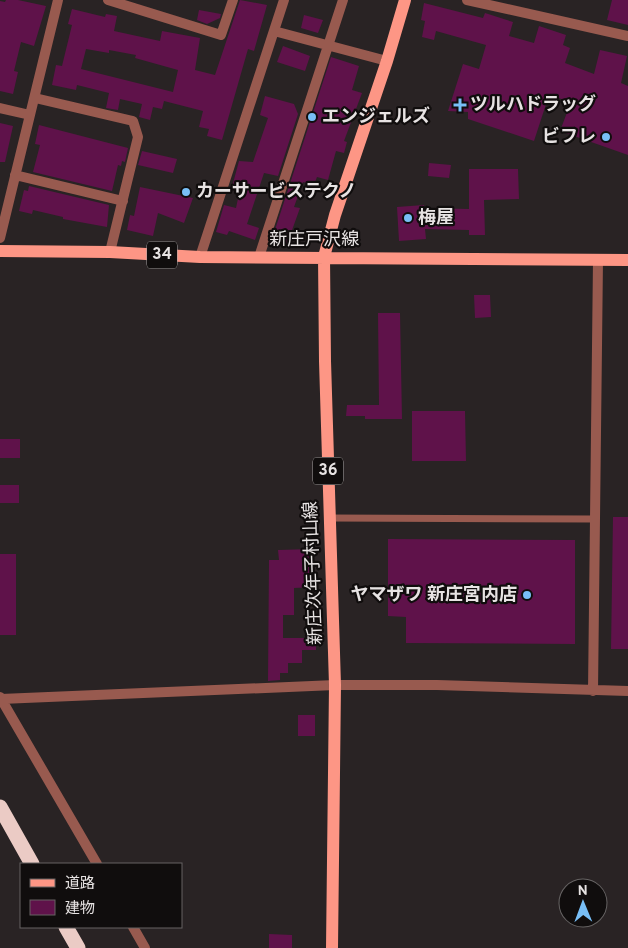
<svg xmlns="http://www.w3.org/2000/svg" width="628" height="948" font-family="Overpass,'Noto Sans JP',sans-serif">
<rect width="100%" height="100%" fill="#292324"/>
<path fill="#5f124a" fill-rule="evenodd" d="M 6,0 L 18,0 L 46,6 L 34,46 L 21,42 L 14,71 L 18,72 L 13,94 L 0,91 L 0,1 L 5,2 Z
M 240,0 L 267,5 L 254,51 L 248,49 L 222,140 L 207,136 L 209,129 L 199,127 L 203,111 L 164,101 L 162,109 L 153,107 L 150,120 L 139,117 L 142,104 L 120,99 L 118,110 L 106,108 L 109,93 L 77,85 L 76,90 L 52,85 L 56,65 L 62,66 L 72,25 L 68,24 L 72,9 L 105,17 L 106,14 L 117,16 L 114,31 L 160,41 L 162,31 L 200,38 L 195,70 L 215,75 ZM 86,49 L 109,53 L 109,50 L 136,55 L 135,58 L 178,70 L 173,92 L 81,69 Z
M 612,0 L 628,0 L 628,25 L 607,20 Z
M 424,3 L 483,18 L 485,13 L 513,22 L 509,36 L 534,43 L 539,26 L 566,35 L 563,45 L 570,48 L 565,63 L 594,74 L 600,50 L 627,56 L 621,83 L 628,86 L 628,155 L 560,131 L 571,102 L 549,95 L 534,141 L 468,119 L 468,112 L 448,111 L 463,64 L 479,69 L 486,45 L 436,31 L 434,40 L 422,37 L 425,21 L 421,20 Z
M 199,10 L 221,14 L 220,18 L 207,24 L 197,20 Z
M 304,15 L 323,20 L 318,33 L 301,28 Z
M 283,46 L 310,56 L 305,71 L 277,62 Z
M 331,57 L 359,66 L 352,90 L 362,93 L 344,141 L 347,142 L 344,153 L 336,151 L 328,180 L 317,177 L 314,185 L 303,182 L 294,207 L 300,208 L 287,244 L 272,239 Z
M 265,96 L 294,104 L 298,114 L 278,176 L 264,173 L 247,224 L 259,228 L 255,240 L 229,231 L 227,235 L 216,232 L 224,205 L 236,208 L 240,189 L 232,187 L 239,161 L 253,162 L 268,118 L 260,115 Z
M 0,123 L 13,126 L 5,162 L 0,162 Z
M 39,125 L 128,148 L 125,162 L 122,161 L 121,166 L 118,165 L 112,191 L 33,172 L 40,145 L 35,144 Z
M 142,151 L 177,159 L 173,173 L 138,165 Z
M 429,163 L 451,165 L 449,178 L 428,176 Z
M 469,169 L 518,169 L 519,199 L 484,200 L 485,235 L 469,235 L 469,230 L 425,229 L 426,239 L 399,241 L 397,207 L 424,205 L 424,208 L 469,209 Z
M 29,186 L 109,205 L 107,227 L 63,219 L 63,217 L 33,210 L 32,214 L 19,211 L 24,190 L 28,191 Z
M 140,187 L 193,198 L 184,223 L 158,213 L 153,236 L 127,230 L 130,215 L 134,216 Z
M 474,295 L 490,295 L 491,317 L 475,318 Z
M 378,313 L 400,313 L 402,419 L 365,419 L 365,416 L 346,416 L 347,405 L 379,405 Z
M 412,411 L 465,411 L 466,461 L 412,461 Z
M 0,439 L 20,439 L 20,458 L 0,458 Z
M 0,485 L 19,485 L 19,503 L 0,503 Z
M 613,517 L 628,517 L 628,649 L 611,649 Z
M 388,539 L 575,540 L 575,644 L 406,643 L 406,617 L 388,616 Z
M 313,549 L 315,587 L 294,588 L 294,615 L 283,615 L 283,638 L 316,638 L 316,650 L 302,650 L 302,663 L 288,663 L 288,673 L 280,673 L 280,680 L 268,681 L 269,560 L 279,560 L 278,550 Z
M 0,554 L 16,554 L 16,635 L 0,635 Z
M 298,715 L 315,715 L 315,736 L 298,736 Z
M 269,934 L 292,935 L 292,948 L 269,948 Z"/>
<g fill="none" stroke-linecap="round" stroke-linejoin="round">
<path stroke="#985a4f" stroke-width="7" d="M 329,518 L 595,519"/>
<path stroke="#985a4f" stroke-width="10" d="M 108,0 L 221,35 L 233,0
M 467,0 L 628,36
M 274,31 L 387,61
M 35,98 L 133,121 L 138,137 L 110,252
M 0,108 L 30,115
M 15,175 L 123,201
M 0,238 L 58,0
M 200,257 L 284,0
M 259,257 L 343,0
M 593,691 L 598,260
M 0,697 L 97,864
M 1,699 L 335,685 L 437,685 L 628,691
M 133,927 L 145,948"/>
<path stroke="#fd9685" stroke-width="12" d="M 0,251 L 110,252 L 200,257 L 628,260
M 332,948 L 335,685 L 325,361 L 324,257 L 335,215 L 387,61 L 405,0"/>
<path stroke="#ebcbc5" stroke-width="15" d="M 0,807 L 32,864
M 66,927 L 78,948"/>
</g>
<g fill="#78bff7" stroke="#100d0d" stroke-width="2">
<path d="M457.5 97.5h5v5h5v5h-5v5h-5v-5h-5v-5h5z"/>
<circle cx="312" cy="117" r="5"/>
<circle cx="606" cy="137" r="5"/>
<circle cx="186" cy="192" r="5"/>
<circle cx="408" cy="218" r="5"/>
<circle cx="527" cy="595" r="5"/>
</g>
<g text-anchor="middle" dominant-baseline="central" stroke-width="4.5" stroke-linejoin="round" paint-order="stroke">
<g fill="#100d0d" stroke="#a6a3a3" stroke-width="1">
<rect x="147" y="241.5" width="30" height="27" rx="4"/>
<rect x="313" y="457.5" width="30" height="27" rx="4"/>
</g>
<g font-size="16" font-weight="bold" fill="#e7e3e3">
<text x="162" y="255">34</text>
<text x="328" y="471">36</text>
</g>
<g font-size="18" font-weight="bold" fill="#e7e3e3" stroke="#100d0d" text-anchor="start">
<text x="470" y="105">ツルハドラッグ</text>
<text x="322" y="117">エンジェルズ</text>
<text x="596" y="137" text-anchor="end">ビフレ</text>
<text x="196" y="192">カーサービステクノ</text>
<text x="418" y="218">梅屋</text>
<text x="517" y="595" text-anchor="end">ヤマザワ 新庄宮内店</text>
</g>
<g font-size="18" fill="#e7e3e3" stroke="#100d0d">
<text x="314" y="240">新庄戸沢線</text>
<text transform="translate(314 573) rotate(-92)">新庄次年子村山線</text>
</g>
</g>
<rect x="20" y="863" width="162" height="65" fill="#100d0d" stroke="#666363"/>
<rect x="30" y="879" width="25" height="8" fill="#fd9685" stroke="#666363"/>
<text x="65" y="888" font-size="15" fill="#e7e3e3">道路</text>
<rect x="30" y="900" width="25" height="15" fill="#5f124a" stroke="#666363"/>
<text x="65" y="913" font-size="15" fill="#e7e3e3">建物</text>
<g transform="translate(583 903) rotate(359)"><circle r="24" fill="#100d0d" stroke="#666363"/>
<path d="M0-4L9 19L0 12L-9 19Z" fill="#78bff7"/>
<text y="-8" font-size="14" font-weight="bold" text-anchor="middle" fill="#e7e3e3">N</text>
</g>
</svg>
